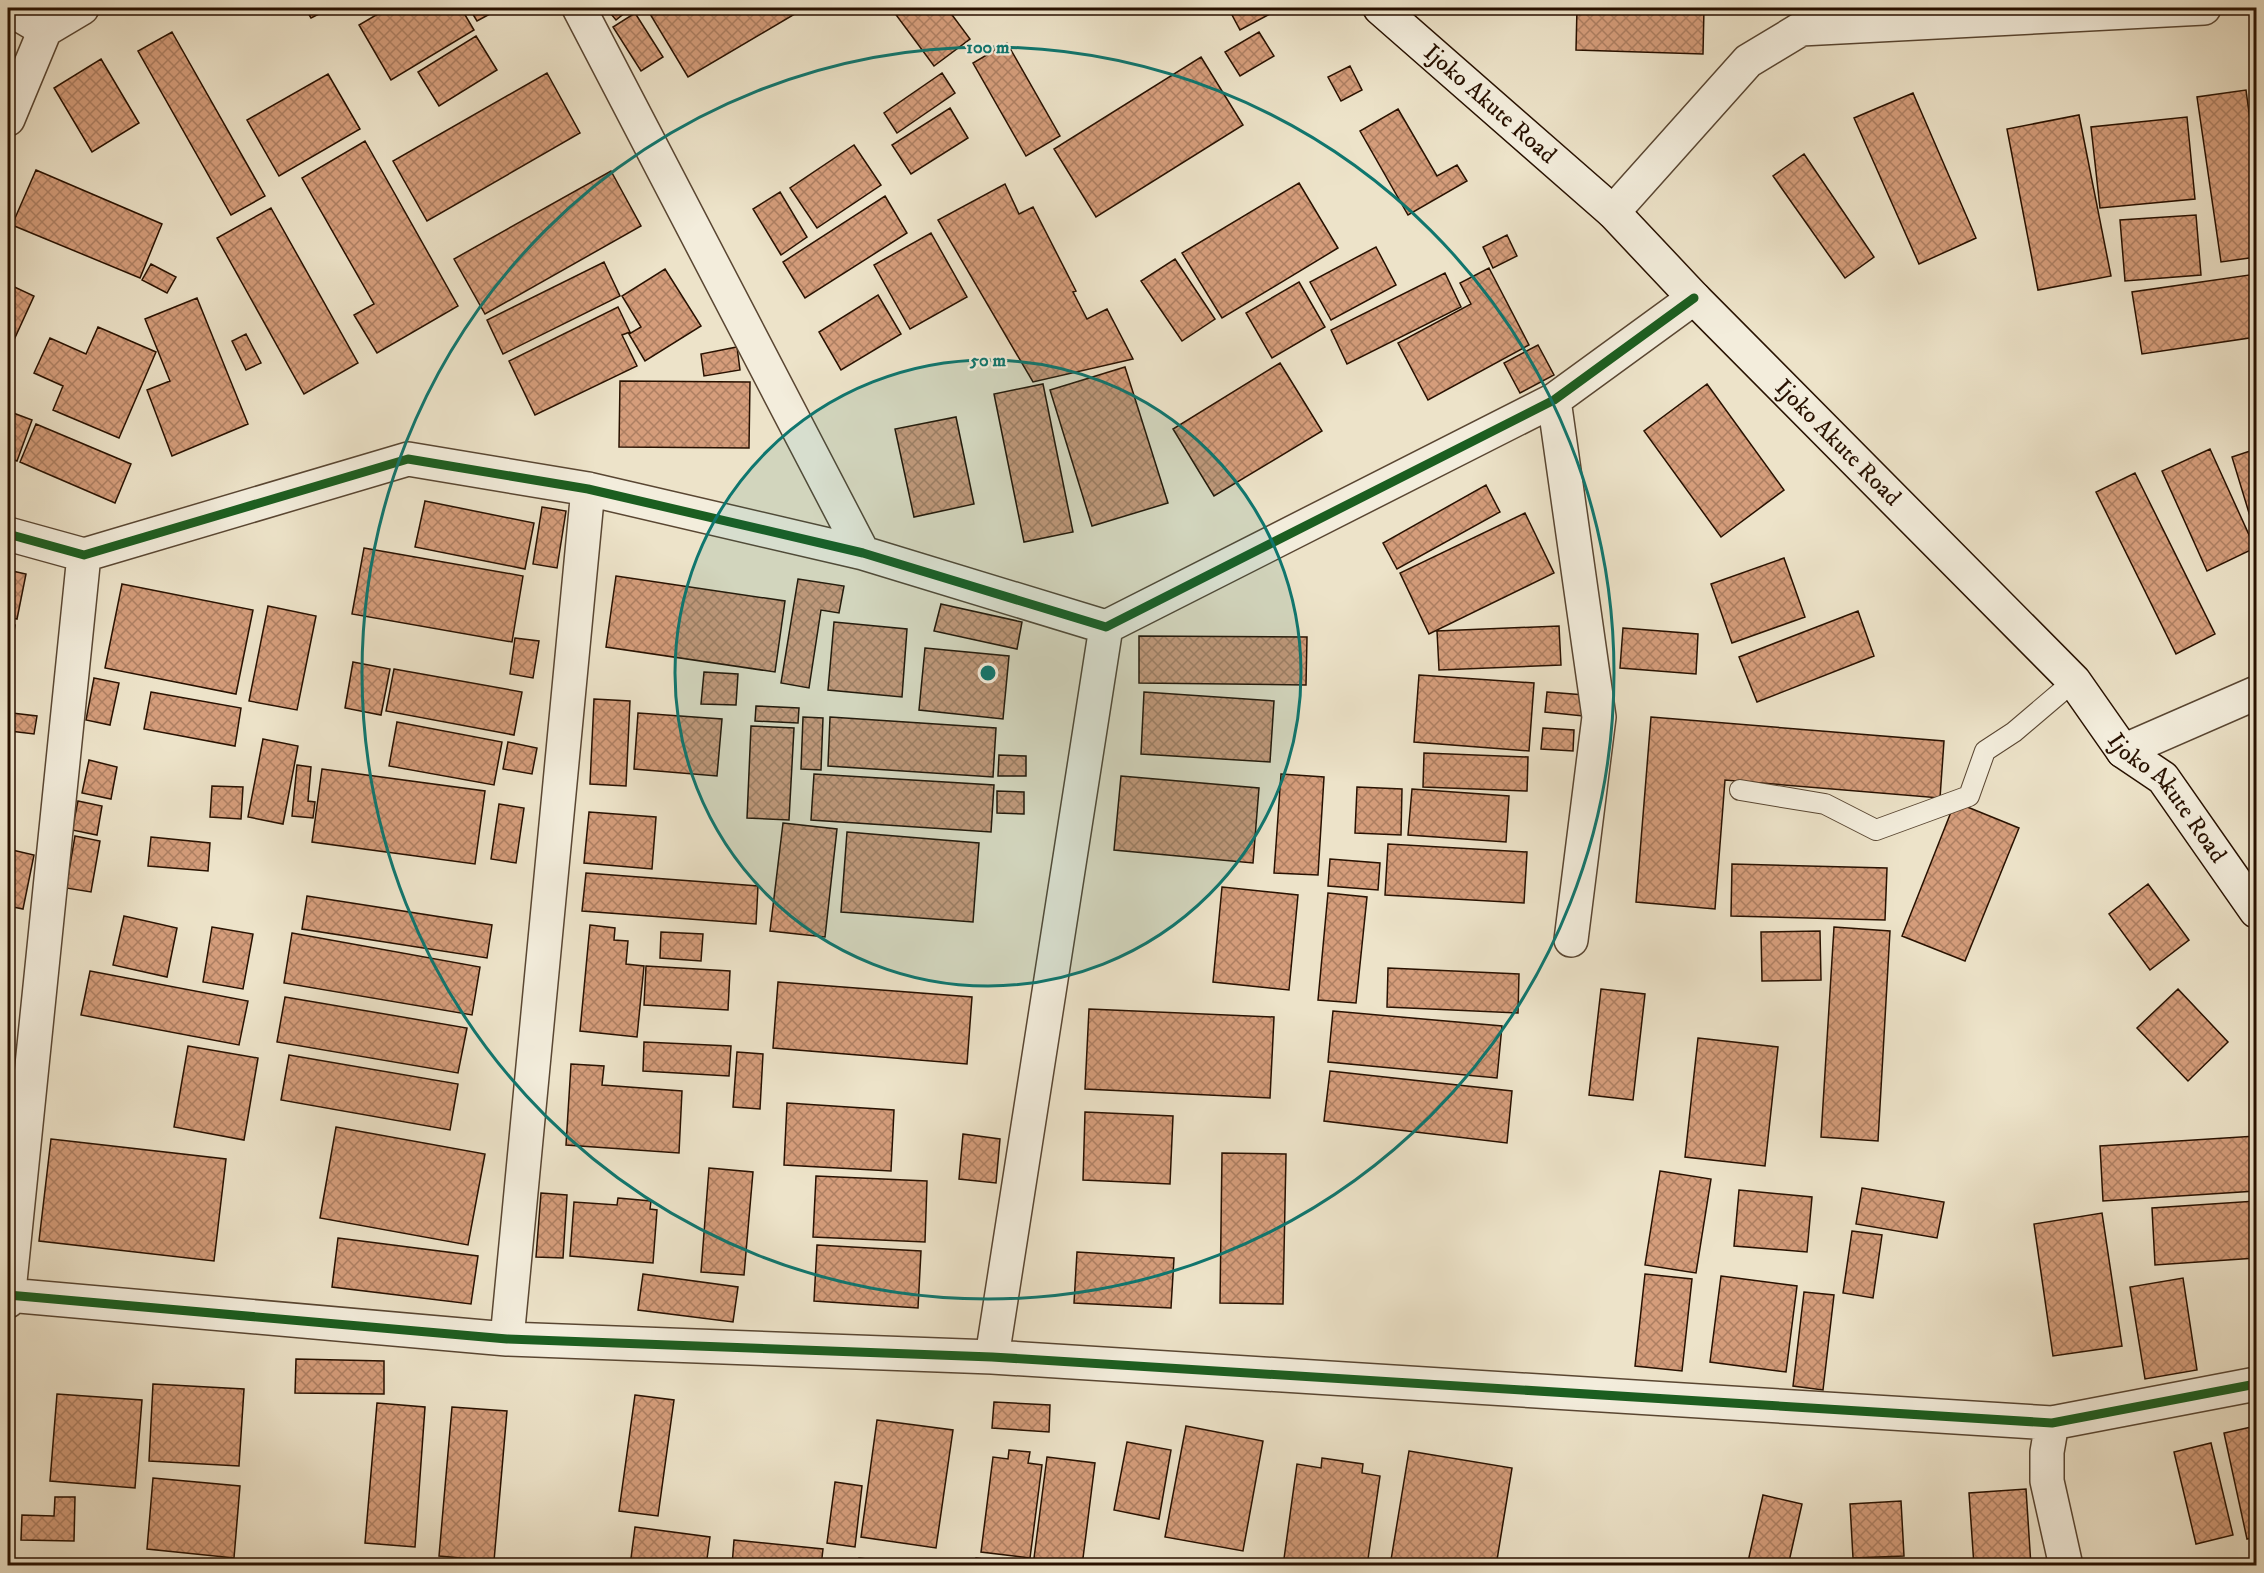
<svg xmlns="http://www.w3.org/2000/svg" width="2264" height="1573" font-family="'IM FELL DW Pica',serif">
<defs>
<pattern id="building-cross-hatch" width="8" height="8" patternUnits="userSpaceOnUse" patternTransform="scale(1.5)"><rect width="8" height="8" fill="#d59d7b"/><path d="M0 0l8 8M0 8l8-8" fill="none" stroke="#ad7f62"/></pattern>
</defs>
<rect width="100%" height="100%" fill="#ede3c9"/>
<filter id="stains"><feTurbulence type="fractalNoise" baseFrequency=".00333" numOctaves="4"/><feColorMatrix values="0 0 0 0 .2 0 0 0 0 .09 0 0 0 0 .02 0 0 0 .5 -.17"/></filter>
<radialGradient id="worn" r=".72"><stop offset=".6" stop-color="#630" stop-opacity="0"/><stop offset="1" stop-color="#630" stop-opacity=".3"/></radialGradient>
<path fill="url(#building-cross-hatch)" stroke="#281100" stroke-width="1.5" d="M 305,8 L 331,8 L 311,18 Z
M 388,8 L 461,8 L 474,30 L 391,80 L 359,25 Z
M 469,8 L 501,8 L 477,21 Z
M 606,8 L 631,8 L 616,20 Z
M 651,8 L 805,8 L 688,77 L 647,9 Z
M 891,8 L 947,8 L 970,39 L 934,66 Z
M 1241,8 L 1266,8 L 1270,14 L 1240,30 L 1231,13 Z
M 1577,8 L 1704,8 L 1703,54 L 1576,50 Z
M 635,13 L 663,57 L 641,71 L 613,27 Z
M 172,32 L 265,196 L 231,215 L 138,51 Z
M 1259,32 L 1274,56 L 1240,76 L 1225,52 Z
M 476,36 L 497,70 L 439,106 L 418,72 Z
M 1007,43 L 1060,136 L 1026,156 L 973,63 Z
M 1201,57 L 1243,125 L 1096,217 L 1054,149 Z
M 101,59 L 139,123 L 92,152 L 54,88 Z
M 1350,66 L 1362,90 L 1341,101 L 1328,77 Z
M 547,73 L 580,133 L 427,221 L 393,161 Z
M 942,73 L 955,93 L 897,133 L 884,113 Z
M 328,74 L 360,129 L 279,176 L 247,120 Z
M 2246,90 L 2256,165 L 2256,257 L 2221,262 L 2197,97 Z
M 1913,93 L 1976,238 L 1919,264 L 1854,118 Z
M 950,108 L 968,138 L 911,174 L 892,145 Z
M 1398,109 L 1437,176 L 1457,165 L 1467,181 L 1408,215 L 1360,131 Z
M 2079,115 L 2111,276 L 2038,290 L 2007,129 Z
M 2187,117 L 2195,199 L 2100,208 L 2091,127 Z
M 365,141 L 458,306 L 377,353 L 354,315 L 374,304 L 302,178 Z
M 854,145 L 881,185 L 817,228 L 790,188 Z
M 1804,154 L 1874,257 L 1845,278 L 1773,176 Z
M 36,170 L 162,224 L 140,278 L 12,225 Z
M 611,171 L 641,226 L 485,314 L 454,259 Z
M 1299,183 L 1338,248 L 1222,318 L 1182,253 Z
M 1005,184 L 1019,214 L 1033,207 L 1076,291 L 1073,292 L 1087,319 L 1107,309 L 1133,359 L 1033,382 L 938,220 Z
M 780,192 L 807,237 L 781,255 L 753,209 Z
M 885,196 L 907,233 L 805,298 L 783,262 Z
M 271,208 L 358,363 L 304,394 L 217,238 Z
M 2196,215 L 2201,275 L 2125,281 L 2120,220 Z
M 931,233 L 967,297 L 910,329 L 874,265 Z
M 1507,235 L 1517,256 L 1493,268 L 1483,247 Z
M 1376,247 L 1396,285 L 1331,320 L 1310,282 Z
M 1175,259 L 1215,319 L 1182,341 L 1141,281 Z
M 604,262 L 620,296 L 503,354 L 487,320 Z
M 151,264 L 176,277 L 167,293 L 142,280 Z
M 1489,268 L 1529,345 L 1428,400 L 1398,343 L 1471,304 L 1460,283 Z
M 665,269 L 701,326 L 645,361 L 629,334 L 641,327 L 622,296 Z
M 1445,273 L 1461,307 L 1347,364 L 1331,330 Z
M 2256,274 L 2256,337 L 2142,354 L 2132,292 Z
M 1299,282 L 1325,327 L 1272,358 L 1246,313 Z
M 8,284 L 34,296 L 8,353 Z
M 878,295 L 901,334 L 841,370 L 819,332 Z
M 197,298 L 248,424 L 172,456 L 147,390 L 170,381 L 145,319 Z
M 618,307 L 630,332 L 622,335 L 637,366 L 535,415 L 509,361 Z
M 98,327 L 156,352 L 119,438 L 53,410 L 63,386 L 34,373 L 50,338 L 86,354 Z
M 246,334 L 261,363 L 246,370 L 232,341 Z
M 1538,345 L 1554,375 L 1520,393 L 1504,363 Z
M 737,347 L 740,370 L 704,376 L 701,354 Z
M 1280,363 L 1322,431 L 1214,496 L 1173,429 Z
M 1125,367 L 1168,503 L 1092,526 L 1050,390 Z
M 620,381 L 750,382 L 749,448 L 619,447 Z
M 1043,384 L 1073,532 L 1024,542 L 994,394 Z
M 1707,384 L 1784,490 L 1721,537 L 1644,431 Z
M 8,411 L 32,420 L 17,461 L 8,458 Z
M 956,417 L 974,504 L 914,517 L 895,429 Z
M 36,424 L 131,464 L 115,503 L 20,462 Z
M 2210,449 L 2255,548 L 2207,571 L 2162,471 Z
M 2256,449 L 2256,536 L 2232,457 Z
M 2135,473 L 2215,634 L 2176,654 L 2096,492 Z
M 1486,485 L 1500,512 L 1397,569 L 1383,543 Z
M 425,501 L 534,523 L 525,569 L 415,547 Z
M 542,507 L 566,511 L 557,568 L 533,564 Z
M 1525,513 L 1554,573 L 1429,634 L 1400,573 Z
M 364,548 L 523,576 L 512,642 L 352,614 Z
M 1784,558 L 1805,617 L 1732,643 L 1711,584 Z
M 8,570 L 26,574 L 17,619 L 8,617 Z
M 616,576 L 785,601 L 775,672 L 606,647 Z
M 798,579 L 844,586 L 839,613 L 821,610 L 809,688 L 781,683 Z
M 122,584 L 253,610 L 236,694 L 105,668 Z
M 941,604 L 1022,622 L 1017,649 L 934,631 Z
M 268,606 L 316,616 L 297,710 L 249,701 Z
M 1858,611 L 1874,656 L 1757,702 L 1739,657 Z
M 834,622 L 907,629 L 902,697 L 828,690 Z
M 8,623 L 15,625 L 8,668 Z
M 1559,626 L 1561,665 L 1439,670 L 1437,631 Z
M 1623,628 L 1698,634 L 1696,674 L 1620,668 Z
M 1139,636 L 1307,637 L 1306,685 L 1139,683 Z
M 515,638 L 539,641 L 533,678 L 510,674 Z
M 925,648 L 1009,656 L 1003,719 L 919,710 Z
M 353,662 L 390,669 L 381,715 L 345,708 Z
M 394,669 L 522,692 L 514,735 L 386,711 Z
M 704,672 L 738,674 L 736,705 L 701,704 Z
M 1419,675 L 1534,683 L 1529,751 L 1414,742 Z
M 94,678 L 119,683 L 110,725 L 86,720 Z
M 151,692 L 241,708 L 235,746 L 144,729 Z
M 1144,692 L 1274,701 L 1270,762 L 1141,754 Z
M 1547,692 L 1585,695 L 1583,716 L 1545,712 Z
M 594,699 L 630,701 L 626,786 L 590,784 Z
M 756,706 L 799,708 L 798,723 L 755,721 Z
M 12,713 L 37,716 L 34,734 L 10,731 Z
M 638,713 L 722,719 L 717,776 L 634,769 Z
M 803,717 L 823,718 L 821,770 L 801,769 Z
M 830,717 L 996,728 L 993,777 L 828,766 Z
M 1651,717 L 1944,741 L 1940,798 L 1725,780 L 1715,909 L 1636,902 Z
M 397,722 L 502,742 L 494,785 L 389,766 Z
M 751,726 L 794,728 L 789,820 L 747,818 Z
M 1543,728 L 1574,730 L 1573,751 L 1541,749 Z
M 263,739 L 298,746 L 283,824 L 248,817 Z
M 508,742 L 537,748 L 532,774 L 503,769 Z
M 1424,753 L 1528,757 L 1527,791 L 1423,787 Z
M 999,755 L 1026,756 L 1026,776 L 998,776 Z
M 89,760 L 117,767 L 111,799 L 82,793 Z
M 297,765 L 311,767 L 308,801 L 315,802 L 313,818 L 292,816 Z
M 322,769 L 485,791 L 475,864 L 312,842 Z
M 814,774 L 994,785 L 991,832 L 811,820 Z
M 1281,774 L 1324,777 L 1318,875 L 1274,873 Z
M 1121,776 L 1259,788 L 1253,863 L 1114,850 Z
M 212,786 L 243,787 L 241,819 L 210,817 Z
M 1357,787 L 1402,789 L 1401,835 L 1355,833 Z
M 1412,789 L 1509,796 L 1506,842 L 1408,835 Z
M 997,791 L 1024,792 L 1024,814 L 997,813 Z
M 78,801 L 102,806 L 97,835 L 72,830 Z
M 1955,802 L 2019,828 L 1965,961 L 1902,936 Z
M 499,804 L 524,808 L 516,863 L 491,859 Z
M 589,812 L 656,817 L 652,869 L 584,863 Z
M 783,823 L 837,829 L 825,937 L 770,931 Z
M 847,832 L 979,843 L 973,922 L 841,912 Z
M 75,836 L 100,841 L 91,892 L 66,888 Z
M 151,837 L 210,843 L 208,871 L 148,866 Z
M 1388,844 L 1527,852 L 1524,903 L 1385,895 Z
M 8,849 L 34,855 L 23,909 L 8,906 Z
M 1330,859 L 1380,863 L 1378,890 L 1328,886 Z
M 1732,864 L 1887,868 L 1885,920 L 1731,916 Z
M 586,873 L 758,886 L 756,924 L 582,911 Z
M 2148,884 L 2189,940 L 2150,970 L 2109,914 Z
M 1222,887 L 1298,895 L 1289,990 L 1213,982 Z
M 1328,893 L 1367,897 L 1356,1003 L 1318,1000 Z
M 307,896 L 492,925 L 487,958 L 302,929 Z
M 124,916 L 177,928 L 167,977 L 113,965 Z
M 590,925 L 615,928 L 614,940 L 628,941 L 626,964 L 644,966 L 637,1037 L 580,1031 Z
M 212,927 L 253,934 L 243,989 L 203,982 Z
M 1834,927 L 1890,931 L 1878,1141 L 1821,1137 Z
M 1820,931 L 1821,980 L 1762,981 L 1761,932 Z
M 661,932 L 703,934 L 701,961 L 660,958 Z
M 292,933 L 480,967 L 472,1015 L 284,983 Z
M 646,966 L 730,971 L 728,1010 L 644,1005 Z
M 1388,968 L 1519,974 L 1518,1013 L 1387,1007 Z
M 90,971 L 248,1001 L 239,1045 L 81,1015 Z
M 778,982 L 972,997 L 967,1064 L 773,1048 Z
M 1601,989 L 1645,994 L 1633,1100 L 1589,1095 Z
M 2178,989 L 2228,1042 L 2188,1081 L 2137,1028 Z
M 285,997 L 467,1028 L 458,1073 L 277,1042 Z
M 1089,1009 L 1274,1017 L 1270,1098 L 1085,1089 Z
M 1333,1011 L 1502,1026 L 1497,1078 L 1328,1062 Z
M 1698,1038 L 1778,1047 L 1765,1166 L 1685,1157 Z
M 644,1042 L 731,1046 L 729,1076 L 643,1071 Z
M 188,1046 L 258,1058 L 244,1140 L 174,1127 Z
M 737,1052 L 763,1054 L 760,1109 L 733,1107 Z
M 289,1055 L 458,1084 L 450,1130 L 281,1100 Z
M 571,1064 L 604,1066 L 602,1085 L 682,1091 L 679,1153 L 566,1145 Z
M 1330,1071 L 1512,1091 L 1507,1143 L 1324,1121 Z
M 787,1103 L 894,1110 L 891,1171 L 784,1165 Z
M 1085,1112 L 1173,1116 L 1170,1184 L 1083,1180 Z
M 336,1127 L 485,1154 L 468,1245 L 320,1218 Z
M 963,1134 L 1000,1139 L 996,1183 L 959,1179 Z
M 2256,1136 L 2256,1191 L 2103,1201 L 2100,1146 Z
M 51,1139 L 226,1159 L 214,1261 L 39,1241 Z
M 1222,1153 L 1286,1154 L 1283,1304 L 1220,1303 Z
M 709,1168 L 753,1172 L 744,1275 L 701,1272 Z
M 1660,1171 L 1711,1179 L 1696,1273 L 1645,1265 Z
M 816,1176 L 927,1181 L 925,1242 L 813,1237 Z
M 1862,1188 L 1944,1202 L 1937,1238 L 1856,1224 Z
M 1739,1190 L 1812,1197 L 1807,1252 L 1734,1246 Z
M 541,1193 L 567,1195 L 563,1258 L 536,1257 Z
M 618,1198 L 651,1201 L 650,1209 L 657,1210 L 653,1263 L 570,1256 L 574,1202 L 617,1205 Z
M 2256,1201 L 2256,1258 L 2155,1265 L 2152,1208 Z
M 2102,1213 L 2122,1346 L 2053,1356 L 2034,1224 Z
M 1852,1231 L 1882,1235 L 1873,1298 L 1843,1293 Z
M 338,1238 L 478,1256 L 471,1304 L 332,1287 Z
M 817,1245 L 921,1251 L 918,1308 L 814,1301 Z
M 1077,1252 L 1174,1258 L 1171,1308 L 1074,1303 Z
M 643,1274 L 738,1287 L 733,1322 L 638,1310 Z
M 1645,1274 L 1692,1279 L 1682,1371 L 1635,1366 Z
M 1721,1276 L 1797,1286 L 1786,1372 L 1710,1362 Z
M 2183,1278 L 2197,1370 L 2145,1379 L 2130,1287 Z
M 1804,1292 L 1834,1295 L 1823,1390 L 1793,1386 Z
M 296,1359 L 384,1361 L 384,1394 L 295,1393 Z
M 153,1384 L 244,1389 L 239,1466 L 149,1461 Z
M 57,1394 L 142,1400 L 135,1488 L 50,1481 Z
M 635,1395 L 674,1400 L 658,1516 L 619,1511 Z
M 994,1402 L 1050,1405 L 1049,1432 L 992,1428 Z
M 377,1403 L 425,1407 L 415,1547 L 365,1543 Z
M 452,1407 L 507,1411 L 494,1561 L 439,1556 Z
M 877,1420 L 953,1430 L 936,1548 L 861,1537 Z
M 1186,1426 L 1263,1441 L 1243,1551 L 1165,1537 Z
M 2256,1426 L 2256,1537 L 2247,1539 L 2224,1433 Z
M 1127,1442 L 1171,1450 L 1159,1519 L 1114,1510 Z
M 2211,1443 L 2233,1535 L 2196,1544 L 2174,1452 Z
M 1009,1450 L 1030,1452 L 1028,1463 L 1042,1465 L 1030,1558 L 981,1552 L 993,1457 L 1008,1459 Z
M 1409,1451 L 1512,1468 L 1496,1566 L 1390,1566 Z
M 1047,1457 L 1095,1463 L 1082,1566 L 1033,1566 Z
M 1322,1458 L 1363,1464 L 1362,1473 L 1380,1476 L 1367,1566 L 1283,1566 L 1297,1464 L 1321,1468 Z
M 153,1478 L 240,1486 L 234,1558 L 147,1549 Z
M 835,1482 L 862,1486 L 855,1547 L 827,1543 Z
M 2026,1489 L 2031,1566 L 1974,1566 L 1969,1493 Z
M 1763,1495 L 1802,1504 L 1788,1566 L 1747,1566 Z
M 55,1497 L 75,1497 L 74,1541 L 21,1540 L 22,1515 L 54,1516 Z
M 1901,1501 L 1904,1556 L 1853,1558 L 1850,1504 Z
M 635,1527 L 710,1537 L 706,1566 L 630,1566 Z
M 734,1540 L 823,1549 L 821,1566 L 732,1566 Z
M 859,1558 L 926,1566 L 859,1566 Z
M 976,1558 L 1027,1565 L 1027,1566 L 975,1566 Z"/>
<g fill="none" stroke-linecap="round" stroke-linejoin="round">
<defs>
<path id="lane" d="M 1740,790 L 1825,804 L 1876,830 L 1969,796 L 1985,751 L 2014,732 L 2074,681"/>
<path id="street" d="M 8,8 L 45,30
M 579,8 L 863,553
M 8,119 L 45,30 L 82,8
M 1613,212 L 1748,61 L 1801,29 L 2204,8
M 1554,400 L 1599,717 L 1571,940
M 8,534 L 84,555 L 408,459 L 588,489 L 863,553 L 1106,627 L 1554,400 L 1694,298
M 2123,751 L 2256,693
M 8,1295 L 507,1339 L 992,1357 L 2052,1423 L 2256,1384
M 8,1301 L 84,555
M 507,1339 L 588,489
M 992,1357 L 1106,627
M 2052,1423 L 2047,1452 L 2047,1481 L 2066,1566"/>
<g id="secondary">
<path id="s1" d="M 1380,8 L 1613,212 L 1694,298 L 2074,681 L 2123,751 L 2163,778 L 2256,911"/>
</g>
</defs>
<use href="#lane" stroke="#594632" stroke-width="22"/>
<use href="#street" stroke="#594632" stroke-width="36"/>
<use href="#secondary" stroke="#281100" stroke-width="36"/>
<use href="#lane" stroke="#f3eddc" stroke-width="20"/>
<use href="#street" stroke="#f3eddc" stroke-width="33"/>
<use href="#secondary" stroke="#f3eddc" stroke-width="33"/>
<defs>
<path id="cycleway" d="M 8,534 L 84,555 L 408,459 L 588,489 L 863,553 L 1106,627 L 1554,400 L 1694,298
M 8,1295 L 507,1339 L 992,1357 L 2052,1423 L 2256,1384"/>
</defs>
<use href="#cycleway" stroke="#f3eddc" stroke-width="13"/>
<use href="#cycleway" stroke="#1b5e20" stroke-width="9"/>
</g>
<circle cx="988" cy="673" r="313" fill="#0f766e" fill-opacity=".12"/>
<g fill="none" stroke="#0f766e" stroke-width="3">
<circle cx="988" cy="673" r="313"/>
<circle cx="988" cy="673" r="626"/>
</g>
<g text-anchor="middle" dominant-baseline="central" stroke-width="4.5" stroke-linejoin="round" paint-order="stroke">
<g font-size="24" fill="#281100" stroke="#f3eddc">
<text stroke="none"><textPath href="#s1" startOffset="146">Ijoko Akute Road</textPath></text>
<text stroke="none"><textPath href="#s1" startOffset="632">Ijoko Akute Road</textPath></text>
<text stroke="none"><textPath href="#s1" startOffset="1118">Ijoko Akute Road</textPath></text>
</g>
</g>
<circle cx="988" cy="673" r="9" fill="#0f766e" stroke="#f3eddc" stroke-width="3"/>
<g font-size="18" text-anchor="middle" font-weight="bold" fill="#0f766e" stroke="#f3eddc" stroke-width="4.5" stroke-linejoin="round" paint-order="stroke">
<text x="988" y="53">100 m</text>
<text x="988" y="366">50 m</text>
</g>
<rect width="2264" height="1573" fill="none" stroke="#ede3c9" stroke-width="30"/>
<rect x="9" y="9" width="2246" height="1555" fill="none" stroke="#281100" stroke-width="3"/>
<rect x="15" y="15" width="2234" height="1543" fill="none" stroke="#281100" stroke-width="1.5"/>
<rect width="100%" height="100%" filter="url(#stains)"/>
<rect width="100%" height="100%" fill="url(#worn)"/>
</svg>
